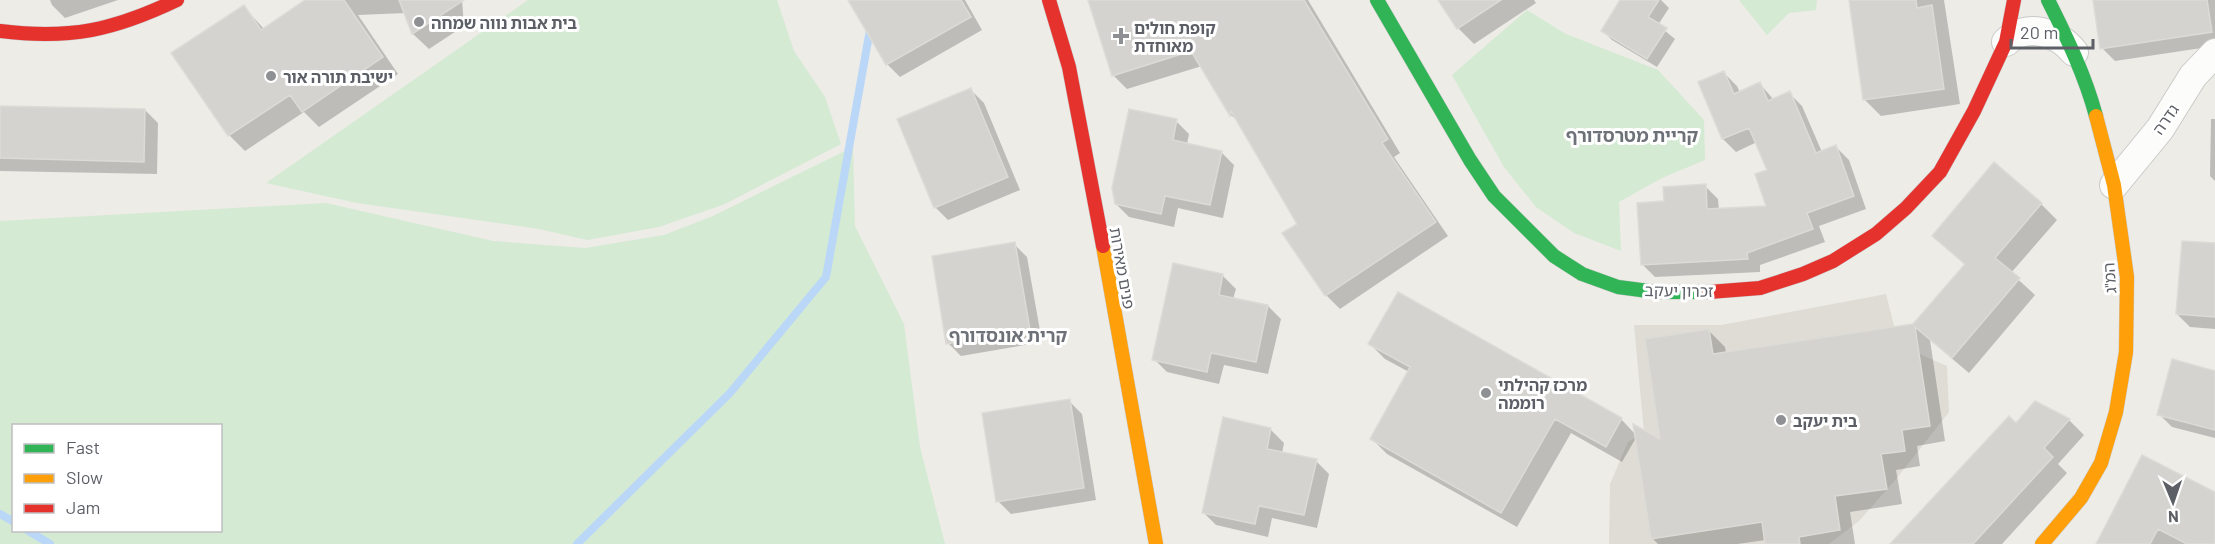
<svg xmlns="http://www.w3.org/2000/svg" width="2215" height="544" font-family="Barlow,'Noto Sans Hebrew',sans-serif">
<rect width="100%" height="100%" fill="#edece7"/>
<path fill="#dedcd5" d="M 1886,294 L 1899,345 L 1947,366 L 1949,412 L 1897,478 L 1859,521 L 1829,544 L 1609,544 L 1610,484 L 1628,442 L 1644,433 L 1634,325 L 1721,325 Z"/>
<path fill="#d4ead3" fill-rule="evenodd" d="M 528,0 L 777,0 L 794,51 L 825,97 L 841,144 L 725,204 L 659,227 L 587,240 L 539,229 L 357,203 L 266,183 Z
M 1739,0 L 1817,0 L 1816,10 L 1789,13 L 1767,35 Z
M 1527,10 L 1566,34 L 1658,70 L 1704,120 L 1705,160 L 1662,178 L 1619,202 L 1621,251 L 1574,233 L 1536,207 L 1504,167 L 1452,75 Z
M 853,147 L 855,226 L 904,324 L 920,447 L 945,544 L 0,544 L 0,221 L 326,203 L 493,241 L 585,248 L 664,235 L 713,216 ZM 14,426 L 220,426 L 220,530 L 14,530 Z"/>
<path fill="#0003" d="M 50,0 L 118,0 L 65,18 L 52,5 Z
M 307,0 L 462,0 L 464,26 L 429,49 L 413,34 L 406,13 L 358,15 L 398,74 L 319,127 L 304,112 L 245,151 L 229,135 L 244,7 L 264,29 Z
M 850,0 L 965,0 L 982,30 L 900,77 L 887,64 Z
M 1105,0 L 1308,0 L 1400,153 L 1394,157 L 1448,236 L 1340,309 L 1326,295 L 1299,224 L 1240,123 L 1231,115 L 1202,66 L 1127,89 L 1113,75 Z
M 1440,0 L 1534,0 L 1536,3 L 1474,44 L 1458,28 Z
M 1622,0 L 1661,0 L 1669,8 L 1658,25 L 1675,39 L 1657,67 L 1612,40 L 1603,31 Z
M 1850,0 L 1944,0 L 1960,104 L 1881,116 L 1865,100 Z
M 2094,0 L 2215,0 L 2215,46 L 2115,61 L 2102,48 Z
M 1724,73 L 1737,86 L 1740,93 L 1760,84 L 1774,100 L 1789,93 L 1802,106 L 1822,152 L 1836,147 L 1849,160 L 1866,209 L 1819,226 L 1825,242 L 1760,265 L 1760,272 L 1655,277 L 1642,264 L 1666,203 L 1705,186 L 1718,199 L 1719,210 L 1768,208 L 1769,171 L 1757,142 L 1736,152 L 1723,139 Z
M 971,90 L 984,103 L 1020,190 L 948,220 L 935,207 Z
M 0,107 L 145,110 L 158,123 L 157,174 L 0,171 Z
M 2211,119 L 2215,119 L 2215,181 L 2210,176 Z
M 1176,121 L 1189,134 L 1187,144 L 1221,152 L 1234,165 L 1223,218 L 1178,208 L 1174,227 L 1129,217 L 1116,204 Z
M 2041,204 L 2057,220 L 2011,273 L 2035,295 L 1969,373 L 1930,340 L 1945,441 L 1917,446 L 1920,466 L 1896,470 L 1902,504 L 1850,512 L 1855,544 L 1767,544 L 1766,540 L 1737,544 L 1658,544 L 1652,538 L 1637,436 L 1622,462 L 1571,433 L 1517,527 L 1387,454 L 1371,438 L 1409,372 L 1385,359 L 1370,344 L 1621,419 L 1636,435 L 1662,442 L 1709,331 L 1725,347 L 1726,353 L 1914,326 L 1965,265 L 1934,236 Z
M 1014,244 L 1027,257 L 1042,342 L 961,356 L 948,343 Z
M 2215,245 L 2215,329 L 2190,327 L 2177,314 Z
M 1175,265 L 1223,276 L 1236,289 L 1233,299 L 1268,306 L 1281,319 L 1268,374 L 1224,365 L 1219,384 L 1167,372 L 1154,359 Z
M 2215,372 L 2215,438 L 2172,427 L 2159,414 Z
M 1069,401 L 1082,414 L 1096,500 L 1011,514 L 998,501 Z
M 2035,403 L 2069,420 L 2084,435 L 2058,464 L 2067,473 L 2002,544 L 1898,544 L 2016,425 Z
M 1224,419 L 1271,430 L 1284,443 L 1282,453 L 1316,461 L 1329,474 L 1317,528 L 1272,518 L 1268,537 L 1216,525 L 1203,512 Z
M 2215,494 L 2215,544 L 2104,544 Z"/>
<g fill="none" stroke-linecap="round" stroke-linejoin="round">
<path stroke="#bad7f8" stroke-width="8" d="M 0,514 L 14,522
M 27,530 L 50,544
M 577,544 L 730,393 L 826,277 L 871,24"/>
</g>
<path fill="#d4d3d0" stroke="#dcdbd6" stroke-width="1.5" d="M 305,0 L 344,0 L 383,57 L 302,112 L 290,95 L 228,136 L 171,53 L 244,5 L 261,30 Z
M 399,0 L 464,0 L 412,34 Z
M 848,0 L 961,0 L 971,17 L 886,65 Z
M 1088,0 L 1304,0 L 1388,139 L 1382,143 L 1436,222 L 1325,296 L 1282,233 L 1297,224 L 1231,111 L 1230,116 L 1191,51 L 1112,76 Z
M 1438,0 L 1501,0 L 1457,29 Z
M 1620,0 L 1659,0 L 1648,17 L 1667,28 L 1647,59 L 1601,31 Z
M 1849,0 L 1916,0 L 1917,8 L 1932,5 L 1944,89 L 1863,100 Z
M 2093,0 L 2207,0 L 2212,32 L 2100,49 Z
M 1724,71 L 1734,94 L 1760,82 L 1768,101 L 1790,91 L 1816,153 L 1836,145 L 1854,196 L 1807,213 L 1813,229 L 1747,253 L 1748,259 L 1641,265 L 1637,203 L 1664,201 L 1663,187 L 1706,184 L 1707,209 L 1766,206 L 1755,174 L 1767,170 L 1749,128 L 1722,139 L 1698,82 Z
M 971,88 L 1008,177 L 934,208 L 897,119 Z
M 0,106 L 145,109 L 144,162 L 0,158 Z
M 1129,109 L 1177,119 L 1173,140 L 1222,151 L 1210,205 L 1165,196 L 1161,214 L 1115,204 L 1112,188 Z
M 1994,162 L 2042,203 L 1995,258 L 2020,278 L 1952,358 L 1915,327 L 1930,426 L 1902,430 L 1905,451 L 1881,454 L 1887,489 L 1835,496 L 1840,530 L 1799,537 L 1800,544 L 1765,544 L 1762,522 L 1651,539 L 1633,424 L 1660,439 L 1645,339 L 1709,329 L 1713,354 L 1913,324 L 1965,264 L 1932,236 Z
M 2182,241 L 2215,243 L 2215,317 L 2176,314 Z
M 1015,242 L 1030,330 L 946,344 L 932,256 Z
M 1173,263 L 1223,274 L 1219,295 L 1268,305 L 1256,362 L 1211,353 L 1207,372 L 1152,360 Z
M 1398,292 L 1622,418 L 1606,447 L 1555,419 L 1501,513 L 1370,439 L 1410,367 L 1368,344 Z
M 2172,359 L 2215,371 L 2215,430 L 2157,415 Z
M 1070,399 L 1084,488 L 996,502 L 982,413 Z
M 2035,401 L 2070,419 L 2044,448 L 2053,457 L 1973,544 L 1890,544 L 2009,416 L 2016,423 Z
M 1223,417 L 1271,428 L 1267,449 L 1317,459 L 1304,515 L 1259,506 L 1255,524 L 1202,513 Z
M 2142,455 L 2215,492 L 2215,544 L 2187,544 L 2158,529 L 2150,544 L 2096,544 Z"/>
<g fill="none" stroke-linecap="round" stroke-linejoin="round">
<defs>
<path id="street" d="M 2006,42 C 2026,22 2058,32 2074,52
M 2114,185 L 2160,129 L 2193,76 L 2215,53"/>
<path id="fast" d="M 1377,0 L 1470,160 L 1494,196 L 1554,256 L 1582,274 L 1618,287 L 1656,292 L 1709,292
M 2048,0 C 2067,38 2085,75 2096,116"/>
<path id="slow" d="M 1103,246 L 1156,544
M 2042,544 L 2081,498 L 2101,463 L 2116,412 L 2126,352 L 2127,277 L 2114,185 L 2096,116"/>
<path id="jam" d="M 1049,0 L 1069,67 L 1103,246
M 0,31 C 70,40 114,30 177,0
M 1709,292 L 1760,288 L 1803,274 L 1833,261 L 1876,234 L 1906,208 L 1940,172 L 1974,111 L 2006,42 L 2014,0"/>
</defs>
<use href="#street" stroke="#cacac9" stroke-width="30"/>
<use href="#fast" stroke="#cbcbcc" stroke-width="15"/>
<use href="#slow" stroke="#cbcbcc" stroke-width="15"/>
<use href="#jam" stroke="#cbcbcc" stroke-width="15"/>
<use href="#street" stroke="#fcfcfb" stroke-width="28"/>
<use href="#fast" stroke="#30b455" stroke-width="14"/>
<use href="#slow" stroke="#ff9f0a" stroke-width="14"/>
<use href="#jam" stroke="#e5322d" stroke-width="14"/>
</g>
<g fill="#8f9093" stroke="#fff" stroke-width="2">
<circle cx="419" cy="22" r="6"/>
<path d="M1118 27h6v6h6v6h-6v6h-6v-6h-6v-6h6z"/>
<circle cx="271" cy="76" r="6"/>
<circle cx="1486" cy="393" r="6"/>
<circle cx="1781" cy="420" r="6"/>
</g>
<g text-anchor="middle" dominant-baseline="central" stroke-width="6" stroke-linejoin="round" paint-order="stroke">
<g font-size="16" font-weight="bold" fill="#5c5f66" stroke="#fff" text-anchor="start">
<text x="431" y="22">בית אבות נווה שמחה</text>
<text x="1134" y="27">קופת חולים<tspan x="1134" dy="18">מאוחדת</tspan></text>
<text x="283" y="76">ישיבת תורה אור</text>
<text x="1498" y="384">מרכז קהילתי<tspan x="1498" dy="18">רוממה</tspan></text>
<text x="1793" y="420">בית יעקב</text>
</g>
<g font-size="16" fill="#5c5f66" stroke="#fff">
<text transform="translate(2165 119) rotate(-55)">גדרה</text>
<text transform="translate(1123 268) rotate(80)">פנים מאירות</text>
<text transform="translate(2109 278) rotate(-94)">המ"ג</text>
<text transform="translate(1679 290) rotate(1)">זכרון יעקב</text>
</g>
<g font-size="18" font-weight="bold" fill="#6d7178" stroke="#fff">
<text x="1632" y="135">קריית מטרסדורף</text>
<text x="1008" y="335">קרית אונסדורף</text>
</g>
</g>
<rect x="12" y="424" width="210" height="108" fill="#ffffff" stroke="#bebfc2" stroke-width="1.5"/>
<rect x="24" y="444" width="30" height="9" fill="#30b455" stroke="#bebfc2" stroke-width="1.5"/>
<text x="66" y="454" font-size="18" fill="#5c5f66">Fast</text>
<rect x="24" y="474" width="30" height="9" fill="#ff9f0a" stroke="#bebfc2" stroke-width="1.5"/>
<text x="66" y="484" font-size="18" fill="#5c5f66">Slow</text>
<rect x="24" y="504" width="30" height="9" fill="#e5322d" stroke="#bebfc2" stroke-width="1.5"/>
<text x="66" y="514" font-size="18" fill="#5c5f66">Jam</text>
<g transform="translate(2173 502) rotate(178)" stroke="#ffffff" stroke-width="4.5" paint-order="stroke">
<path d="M0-4.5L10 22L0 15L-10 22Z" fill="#5c5f66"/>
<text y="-9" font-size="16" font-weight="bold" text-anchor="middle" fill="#5c5f66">N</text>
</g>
<path d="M2011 39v9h82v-9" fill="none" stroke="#5c5f66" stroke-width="3"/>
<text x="2020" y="39" font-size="18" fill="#5c5f66" stroke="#ffffff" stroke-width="4.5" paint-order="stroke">20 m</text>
</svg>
